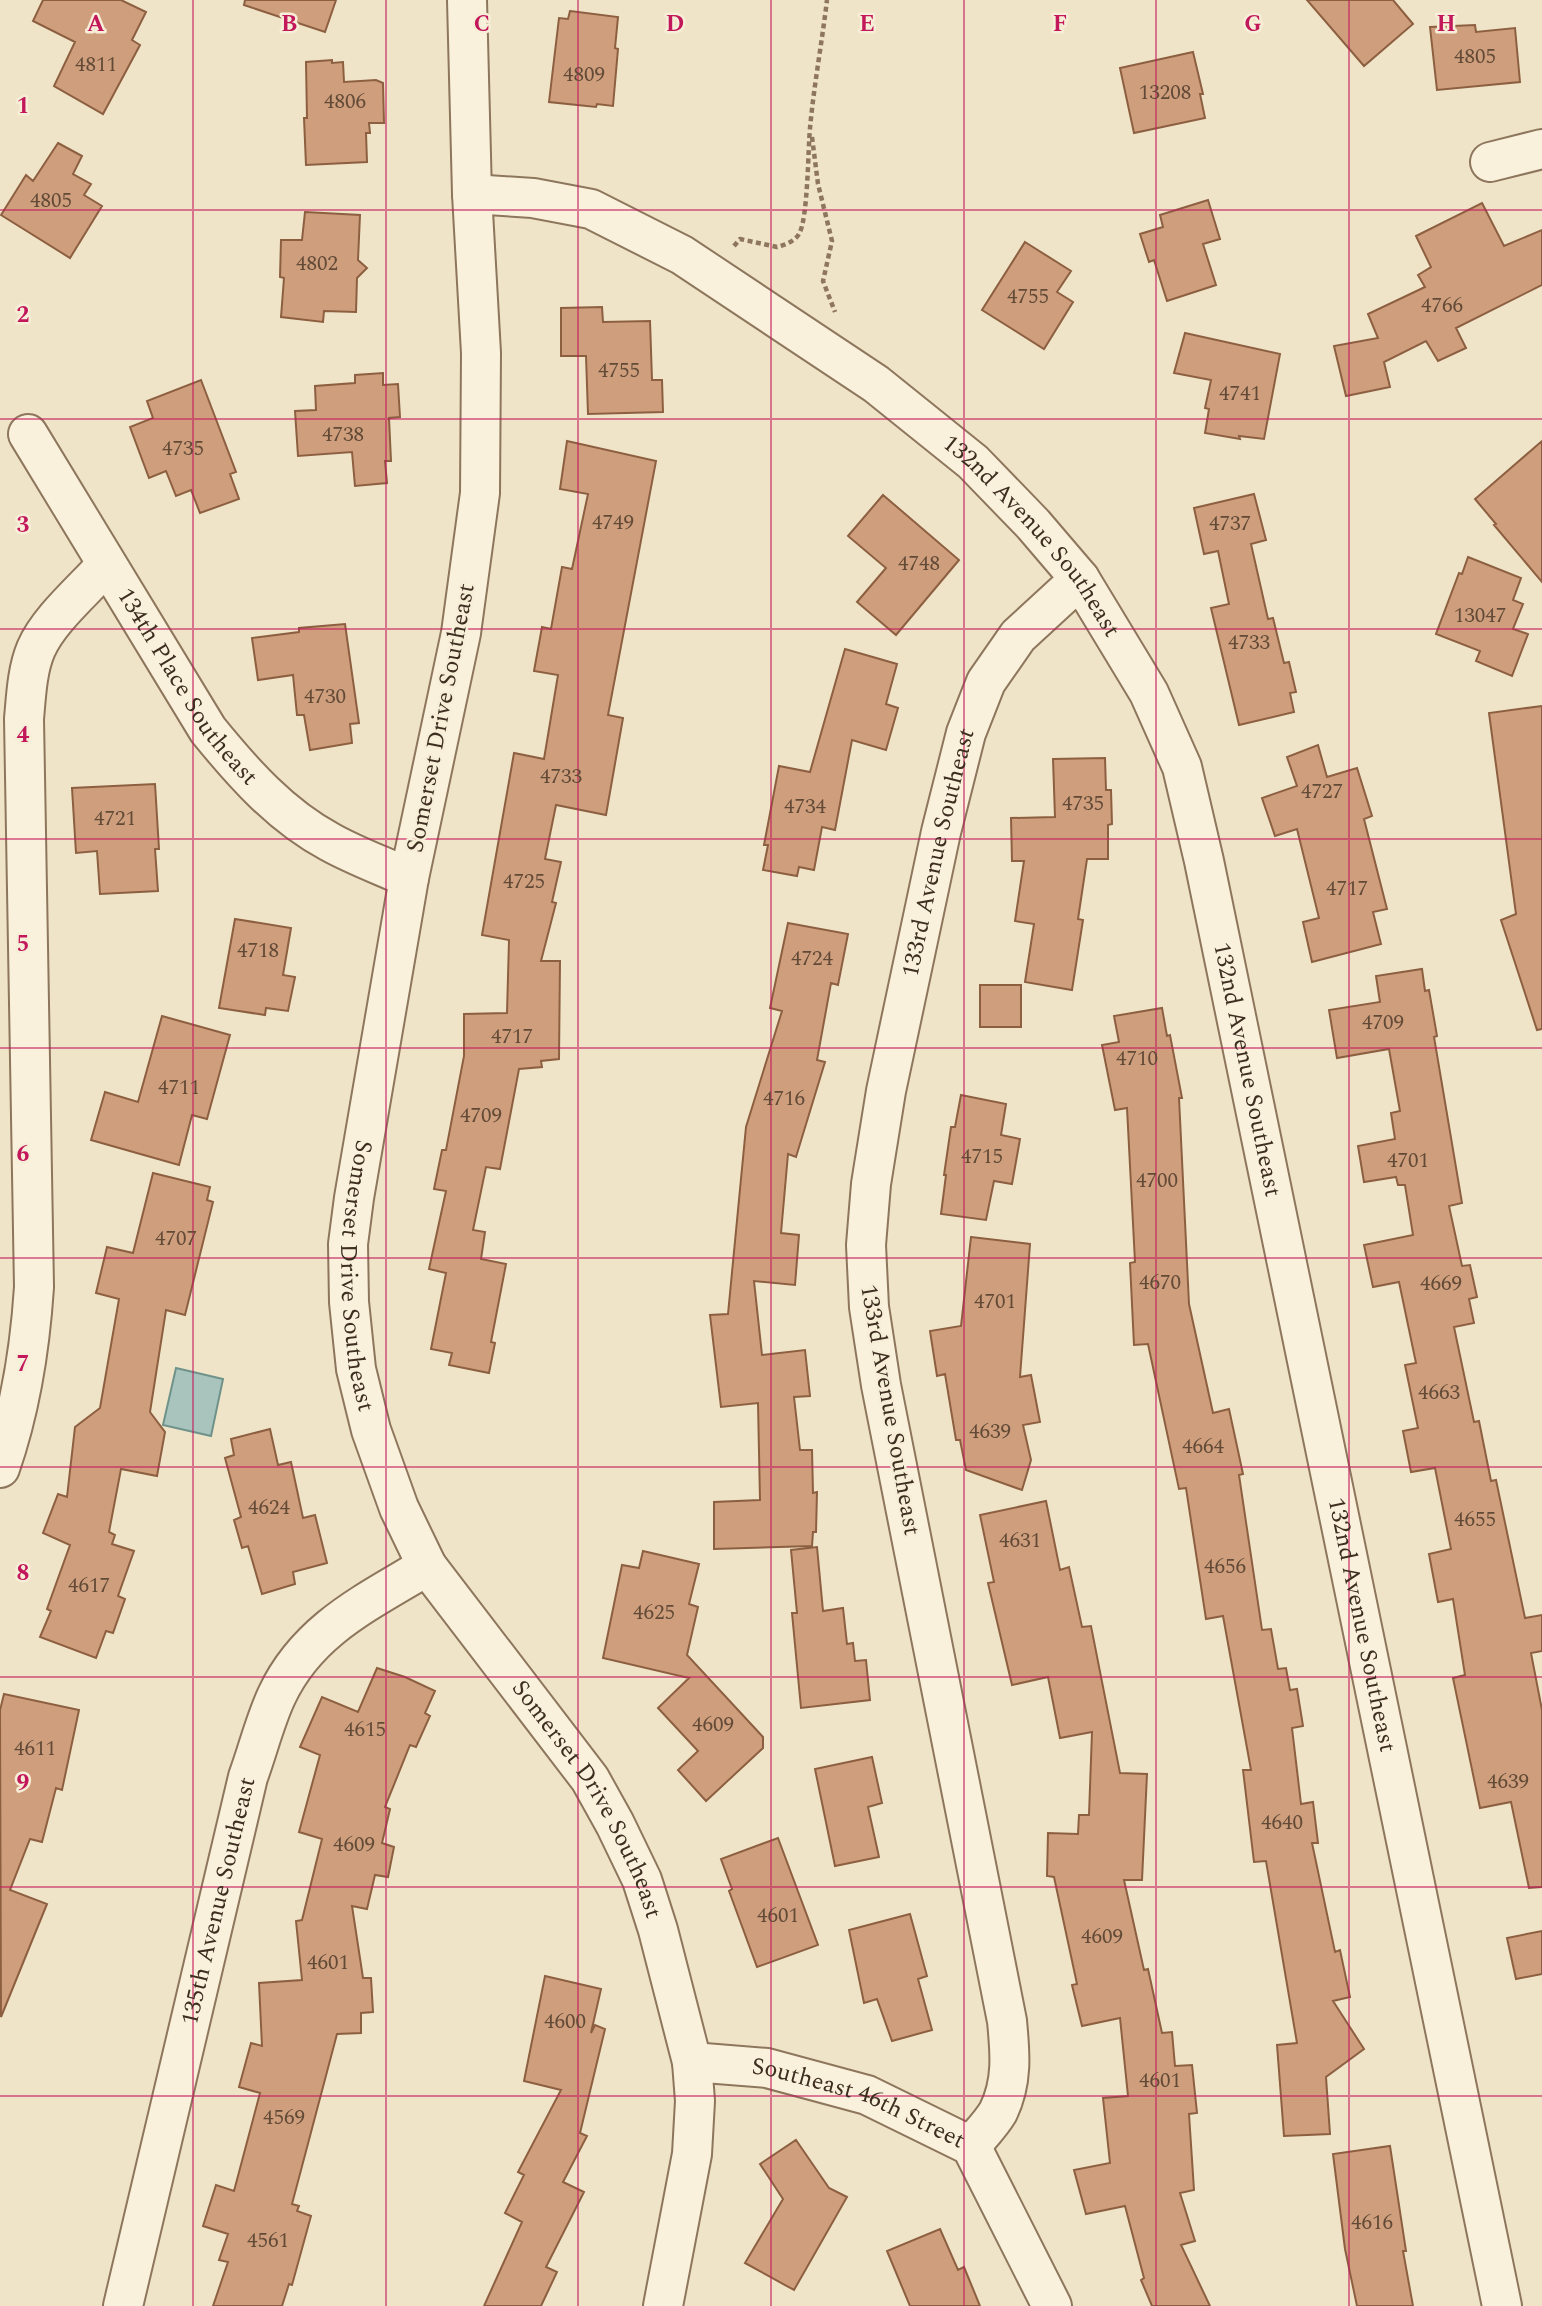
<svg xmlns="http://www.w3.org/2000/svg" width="1542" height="2306" font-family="Spectral,serif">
<rect width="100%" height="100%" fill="#f0e4c8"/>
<path fill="#a9c4bc" stroke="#6f938a" stroke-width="2" d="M 176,1368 L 223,1379 L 211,1436 L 163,1425 Z"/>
<path fill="#cf9f7d" stroke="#8d5f41" stroke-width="2" d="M 43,0 L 121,0 L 146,12 L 132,40 L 140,45 L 103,114 L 54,86 L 75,42 L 33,21 Z
M 245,0 L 336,0 L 325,32 L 244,5 Z
M 1307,0 L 1393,0 L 1413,24 L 1364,66 Z
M 570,11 L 618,17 L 615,48 L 618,49 L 613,106 L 597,104 L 596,107 L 549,102 L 559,18 L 568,19 Z
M 1475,25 L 1476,32 L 1515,28 L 1520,82 L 1437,90 L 1430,27 Z
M 1193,52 L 1203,94 L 1200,94 L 1205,118 L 1134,133 L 1120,68 Z
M 332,60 L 332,63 L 343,62 L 344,82 L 376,80 L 383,83 L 384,123 L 369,123 L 370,133 L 366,133 L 367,162 L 306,165 L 304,118 L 307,118 L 306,62 Z
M 58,143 L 82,156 L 73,174 L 91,184 L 84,195 L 102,206 L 70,258 L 1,215 L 26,175 L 33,181 Z
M 1208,200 L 1220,239 L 1203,244 L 1216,285 L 1167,301 L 1154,260 L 1149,262 L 1140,234 L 1163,227 L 1160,215 Z
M 1482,203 L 1504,246 L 1542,230 L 1542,285 L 1456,328 L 1466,348 L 1438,361 L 1426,341 L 1384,362 L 1390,387 L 1346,396 L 1334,346 L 1378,338 L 1368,314 L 1425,287 L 1418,275 L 1431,267 L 1416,236 Z
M 305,212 L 360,215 L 358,260 L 367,268 L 357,278 L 356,312 L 324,311 L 323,322 L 281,317 L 284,278 L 280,277 L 281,240 L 302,240 Z
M 1025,242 L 1071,271 L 1057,292 L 1073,302 L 1044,349 L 982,310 Z
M 602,307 L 603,322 L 650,321 L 652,380 L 662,380 L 663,412 L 588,414 L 586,356 L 561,356 L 561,308 Z
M 1185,333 L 1280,354 L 1264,439 L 1239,436 L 1240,439 L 1205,433 L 1209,409 L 1205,408 L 1211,380 L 1174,373 Z
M 383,373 L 383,385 L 398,384 L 400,417 L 389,418 L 391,461 L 385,461 L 387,483 L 355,486 L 352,452 L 298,456 L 295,411 L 316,410 L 315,386 L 355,383 L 355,375 Z
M 201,380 L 236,472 L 230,474 L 239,499 L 200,513 L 191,490 L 176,496 L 166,471 L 149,478 L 130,427 L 153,418 L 147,401 Z
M 567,441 L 656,461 L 608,715 L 623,718 L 606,815 L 556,805 L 545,859 L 561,862 L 552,902 L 556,903 L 541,961 L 560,961 L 559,1059 L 541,1061 L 542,1067 L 519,1069 L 500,1169 L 486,1167 L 473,1230 L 485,1232 L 481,1259 L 506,1264 L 491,1342 L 495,1343 L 489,1373 L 449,1365 L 452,1353 L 431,1349 L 446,1273 L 429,1269 L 446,1191 L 434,1189 L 442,1150 L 446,1150 L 464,1056 L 464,1014 L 507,1013 L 509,940 L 482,935 L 514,753 L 544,759 L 558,675 L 534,671 L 542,627 L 551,629 L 562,567 L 572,569 L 588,494 L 560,489 Z
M 1542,441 L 1542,582 L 1494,525 L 1496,524 L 1475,499 Z
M 1254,494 L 1266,540 L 1251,544 L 1268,619 L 1273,618 L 1284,663 L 1289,662 L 1296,692 L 1290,693 L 1294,712 L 1239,725 L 1211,608 L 1229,604 L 1218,551 L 1204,554 L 1194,508 Z
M 883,495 L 959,560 L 896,635 L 857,602 L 886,568 L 848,536 Z
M 1468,557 L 1521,578 L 1513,600 L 1523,604 L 1513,629 L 1528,634 L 1512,676 L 1476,661 L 1480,651 L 1436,634 L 1459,573 L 1462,574 Z
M 345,624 L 359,723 L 350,724 L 352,743 L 310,750 L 304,715 L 297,715 L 293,675 L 258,680 L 252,638 L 299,632 L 299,628 Z
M 845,649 L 897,664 L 886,704 L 898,708 L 886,750 L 852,740 L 835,830 L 822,827 L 814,870 L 799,867 L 797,876 L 763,870 L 768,845 L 764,845 L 779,766 L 810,772 Z
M 1542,706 L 1542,1029 L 1537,1030 L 1501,920 L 1516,914 L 1489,713 Z
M 1318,745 L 1327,777 L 1357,768 L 1372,816 L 1364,819 L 1387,909 L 1373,912 L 1381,944 L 1312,962 L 1303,922 L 1319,918 L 1297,829 L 1275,836 L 1262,798 L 1297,786 L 1287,757 Z
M 1105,758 L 1106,790 L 1111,790 L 1112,824 L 1108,825 L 1108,859 L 1087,859 L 1078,919 L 1083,920 L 1072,990 L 1025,982 L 1034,924 L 1015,921 L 1024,861 L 1012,861 L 1011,818 L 1055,817 L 1053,759 Z
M 155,784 L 159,849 L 155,849 L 158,891 L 100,894 L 97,851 L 76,853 L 72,788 Z
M 235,919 L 291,928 L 283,975 L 295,977 L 288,1011 L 266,1008 L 265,1015 L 219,1008 Z
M 788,923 L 848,934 L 838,985 L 831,983 L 817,1060 L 825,1062 L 796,1157 L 788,1154 L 781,1233 L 799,1235 L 795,1285 L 754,1281 L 762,1355 L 805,1350 L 810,1396 L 794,1397 L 800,1450 L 812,1450 L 813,1493 L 817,1492 L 816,1532 L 813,1532 L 812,1546 L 714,1549 L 714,1502 L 760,1500 L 758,1403 L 721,1407 L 710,1315 L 728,1314 L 746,1127 L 782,1011 L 770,1008 Z
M 1422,969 L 1425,991 L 1429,990 L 1437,1036 L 1434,1037 L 1462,1203 L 1449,1206 L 1462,1266 L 1470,1265 L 1477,1297 L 1469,1299 L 1474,1323 L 1454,1327 L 1474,1422 L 1479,1421 L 1491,1481 L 1496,1480 L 1525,1618 L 1542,1615 L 1542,1651 L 1531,1653 L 1542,1710 L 1542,1887 L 1529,1888 L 1511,1802 L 1480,1808 L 1453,1678 L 1465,1675 L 1453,1599 L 1438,1602 L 1429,1554 L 1451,1549 L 1435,1468 L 1411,1472 L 1403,1431 L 1418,1428 L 1405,1365 L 1416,1363 L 1399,1282 L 1373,1287 L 1364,1245 L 1413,1235 L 1405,1185 L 1398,1185 L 1396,1177 L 1364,1182 L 1358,1146 L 1395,1139 L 1391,1113 L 1400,1111 L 1389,1049 L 1337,1058 L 1329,1010 L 1380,1002 L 1376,976 Z
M 980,985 L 1021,985 L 1021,1027 L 980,1027 Z
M 1162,1008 L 1167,1036 L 1170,1035 L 1182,1098 L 1179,1098 L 1189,1304 L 1213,1413 L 1229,1409 L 1243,1474 L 1239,1475 L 1262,1630 L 1271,1629 L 1278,1669 L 1286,1668 L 1290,1690 L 1297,1689 L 1303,1726 L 1292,1728 L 1301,1804 L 1313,1802 L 1318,1843 L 1312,1843 L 1335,1952 L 1340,1950 L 1350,1997 L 1333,2001 L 1364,2049 L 1326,2077 L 1330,2134 L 1284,2136 L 1277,2045 L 1297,2043 L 1266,1861 L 1254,1862 L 1243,1770 L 1251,1770 L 1223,1616 L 1206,1619 L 1186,1488 L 1179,1489 L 1148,1344 L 1134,1345 L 1130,1263 L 1135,1262 L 1127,1108 L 1115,1110 L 1102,1045 L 1119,1042 L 1114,1016 Z
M 162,1016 L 230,1035 L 207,1119 L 192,1115 L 179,1165 L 91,1140 L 105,1092 L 138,1102 Z
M 961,1095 L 1006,1104 L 1001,1135 L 1020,1139 L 1012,1184 L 994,1181 L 986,1220 L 941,1214 L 946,1175 L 944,1175 L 951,1127 L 955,1127 Z
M 153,1173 L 210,1187 L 207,1200 L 213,1202 L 185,1315 L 166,1310 L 150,1412 L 165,1432 L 157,1476 L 121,1469 L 109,1532 L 115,1535 L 112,1544 L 134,1551 L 118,1596 L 125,1599 L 113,1633 L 106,1631 L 96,1658 L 40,1637 L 51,1611 L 47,1609 L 70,1545 L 43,1533 L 58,1494 L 67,1497 L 75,1427 L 100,1408 L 119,1299 L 96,1293 L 107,1247 L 133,1253 Z
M 971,1237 L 1030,1244 L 1020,1377 L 1031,1375 L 1040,1422 L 1023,1425 L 1031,1460 L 1022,1490 L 966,1470 L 960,1440 L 956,1440 L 945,1374 L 937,1376 L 930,1331 L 961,1326 Z
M 270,1429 L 278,1465 L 291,1462 L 303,1518 L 315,1515 L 327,1563 L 293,1572 L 295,1584 L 262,1594 L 248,1546 L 242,1548 L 234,1520 L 241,1517 L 225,1458 L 234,1455 L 231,1439 Z
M 1046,1501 L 1060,1570 L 1069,1567 L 1082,1627 L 1091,1626 L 1120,1773 L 1147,1774 L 1142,1880 L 1124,1880 L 1144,1970 L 1148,1969 L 1162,2033 L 1172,2032 L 1175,2066 L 1192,2065 L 1197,2113 L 1189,2114 L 1194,2190 L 1180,2193 L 1195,2241 L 1181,2245 L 1210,2306 L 1152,2306 L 1141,2280 L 1144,2278 L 1125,2206 L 1086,2214 L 1074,2170 L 1110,2163 L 1103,2098 L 1128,2096 L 1120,2018 L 1082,2026 L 1072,1985 L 1077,1984 L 1054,1877 L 1047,1876 L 1048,1833 L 1078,1834 L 1079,1815 L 1089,1815 L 1092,1732 L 1060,1738 L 1048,1677 L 1012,1685 L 988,1583 L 994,1582 L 980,1515 Z
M 817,1547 L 823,1611 L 843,1608 L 847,1644 L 853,1643 L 855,1661 L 866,1660 L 870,1700 L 801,1708 L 792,1613 L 797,1613 L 791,1550 Z
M 643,1551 L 699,1564 L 689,1604 L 698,1607 L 687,1655 L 763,1737 L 763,1748 L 706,1801 L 678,1770 L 698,1751 L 658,1708 L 689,1678 L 603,1658 L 622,1565 L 639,1568 Z
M 377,1668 L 405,1677 L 435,1691 L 425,1713 L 430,1716 L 416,1747 L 410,1745 L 385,1807 L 390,1809 L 382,1843 L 394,1847 L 388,1877 L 375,1875 L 367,1909 L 352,1906 L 363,1978 L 371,1978 L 373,2012 L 361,2013 L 361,2033 L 337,2034 L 292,2204 L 299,2206 L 297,2211 L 311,2216 L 292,2285 L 289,2284 L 282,2306 L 213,2306 L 228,2262 L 219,2260 L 228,2234 L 203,2226 L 216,2185 L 234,2191 L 260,2093 L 239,2087 L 251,2043 L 262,2046 L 259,1983 L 302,1980 L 296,1921 L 302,1920 L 322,1839 L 299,1832 L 320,1755 L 300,1747 L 322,1697 L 358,1712 Z
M 4,1694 L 79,1710 L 62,1790 L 56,1788 L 42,1842 L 30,1839 L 10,1890 L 47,1904 L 1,2017 L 0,1710 Z
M 872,1757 L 882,1803 L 868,1807 L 879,1857 L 835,1866 L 815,1769 Z
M 778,1838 L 818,1945 L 757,1967 L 729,1891 L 732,1889 L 721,1859 Z
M 910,1914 L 927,1976 L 918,1979 L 932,2030 L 892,2041 L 877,1999 L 864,2003 L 849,1930 Z
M 1542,1931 L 1542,1974 L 1516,1979 L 1507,1938 Z
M 545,1976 L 601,1989 L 591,2033 L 595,2025 L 605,2029 L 580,2133 L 587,2136 L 563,2182 L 584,2192 L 546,2267 L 557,2272 L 541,2306 L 484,2306 L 522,2222 L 505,2213 L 524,2175 L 518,2172 L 561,2090 L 524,2081 Z
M 796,2140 L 829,2188 L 847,2197 L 794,2290 L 745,2263 L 783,2199 L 760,2164 Z
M 1390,2146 L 1406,2251 L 1403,2251 L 1413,2306 L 1357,2306 L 1345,2249 L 1333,2154 Z
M 940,2229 L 958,2270 L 964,2267 L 980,2306 L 910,2306 L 887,2251 Z"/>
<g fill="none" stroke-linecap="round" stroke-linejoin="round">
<defs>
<g id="minor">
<path id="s1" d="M 467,0 L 472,194 L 481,353 L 480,493 L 461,633 L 409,878 L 354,1198 L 348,1244 L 349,1302 L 356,1369 L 371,1430 L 399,1508 L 427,1566 L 590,1779 L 615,1824 L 642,1880 L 658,1930 L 692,2062 L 695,2101 L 692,2154 L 663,2306"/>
<path d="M 1490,162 L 1542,149"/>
<path id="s2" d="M 472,194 L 533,198 L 591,209 L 682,255 L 876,384 L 973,462 L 1033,524 L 1080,579 L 1149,693 L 1182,767 L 1204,861 L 1502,2306"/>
<path id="s3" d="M 28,434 L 208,730 C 243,773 281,816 330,842 C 355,856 383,866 409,878"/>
<path d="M 0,1468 C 21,1408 30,1349 34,1287 L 24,719 C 26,697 27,670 36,649 C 49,619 84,590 106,565"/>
<path id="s4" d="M 692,2062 L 767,2068 L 867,2095 L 971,2146 L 1052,2306"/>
<path id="s5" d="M 971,2146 C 979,2136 991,2124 998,2112 C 1013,2082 1010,2052 1007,2021 L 881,1385 L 869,1307 L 866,1245 L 871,1184 L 886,1091 L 941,832 L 966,733 L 986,682 L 1018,636 L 1080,579"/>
<path id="s6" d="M 123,2306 L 248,1777 C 258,1750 265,1720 277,1695 C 308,1629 368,1602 427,1566"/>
</g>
</defs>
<use href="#minor" stroke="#8d765c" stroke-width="42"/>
<path stroke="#8d765c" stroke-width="4.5" stroke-dasharray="5 3.5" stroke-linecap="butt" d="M 812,137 L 818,184 L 832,241 L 823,281 L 835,312
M 734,246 L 740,239 L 777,247 C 785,245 795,241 799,234 C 808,219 808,149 810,128 C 814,85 822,42 827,0"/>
<use href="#minor" stroke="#faf1dc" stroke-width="38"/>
</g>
<path fill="none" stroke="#c2185b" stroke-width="2" stroke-opacity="0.55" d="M 193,0 L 193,2306M 386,0 L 386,2306M 578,0 L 578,2306M 771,0 L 771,2306M 964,0 L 964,2306M 1156,0 L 1156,2306M 1349,0 L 1349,2306M 0,210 L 1542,210M 0,419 L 1542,419M 0,629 L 1542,629M 0,839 L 1542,839M 0,1048 L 1542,1048M 0,1258 L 1542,1258M 0,1467 L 1542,1467M 0,1677 L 1542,1677M 0,1887 L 1542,1887M 0,2096 L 1542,2096"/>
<g text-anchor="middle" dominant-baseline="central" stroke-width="5" stroke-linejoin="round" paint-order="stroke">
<g font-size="21" fill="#624a37">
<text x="1475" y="57">4805</text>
<text x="96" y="65">4811</text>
<text x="584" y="75">4809</text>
<text x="1165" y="93">13208</text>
<text x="345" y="102">4806</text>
<text x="51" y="201">4805</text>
<text x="317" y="264">4802</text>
<text x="1028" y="297">4755</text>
<text x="1442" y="306">4766</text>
<text x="619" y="371">4755</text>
<text x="1240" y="394">4741</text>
<text x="343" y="435">4738</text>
<text x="183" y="449">4735</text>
<text x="613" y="523">4749</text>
<text x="1230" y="524">4737</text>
<text x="919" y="564">4748</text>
<text x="1480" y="616">13047</text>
<text x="1249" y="643">4733</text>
<text x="325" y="697">4730</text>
<text x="561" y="777">4733</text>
<text x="1322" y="792">4727</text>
<text x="1083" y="804">4735</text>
<text x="805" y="807">4734</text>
<text x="115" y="819">4721</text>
<text x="524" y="882">4725</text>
<text x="1347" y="889">4717</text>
<text x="258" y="951">4718</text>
<text x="812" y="959">4724</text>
<text x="1383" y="1023">4709</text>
<text x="512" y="1037">4717</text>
<text x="1137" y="1059">4710</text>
<text x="179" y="1088">4711</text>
<text x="784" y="1099">4716</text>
<text x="481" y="1116">4709</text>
<text x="982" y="1157">4715</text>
<text x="1408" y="1161">4701</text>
<text x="1157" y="1181">4700</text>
<text x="176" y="1239">4707</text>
<text x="1160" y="1283">4670</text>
<text x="1441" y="1284">4669</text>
<text x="995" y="1302">4701</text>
<text x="1439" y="1393">4663</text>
<text x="990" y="1432">4639</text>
<text x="1203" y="1447">4664</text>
<text x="269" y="1508">4624</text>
<text x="1475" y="1520">4655</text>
<text x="1020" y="1541">4631</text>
<text x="1225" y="1567">4656</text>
<text x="89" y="1586">4617</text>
<text x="654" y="1613">4625</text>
<text x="713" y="1725">4609</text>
<text x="365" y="1730">4615</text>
<text x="35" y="1749">4611</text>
<text x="1508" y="1782">4639</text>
<text x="1282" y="1823">4640</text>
<text x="354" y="1845">4609</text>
<text x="778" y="1916">4601</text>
<text x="1102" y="1937">4609</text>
<text x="328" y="1963">4601</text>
<text x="565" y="2022">4600</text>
<text x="1160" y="2081">4601</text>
<text x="284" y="2118">4569</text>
<text x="1372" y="2223">4616</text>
<text x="268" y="2241">4561</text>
</g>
<g font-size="24" fill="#3d2e20" stroke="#f7eed8">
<text stroke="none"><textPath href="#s2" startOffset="674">132nd Avenue Southeast</textPath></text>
<text stroke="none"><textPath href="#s3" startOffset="299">134th Place Southeast</textPath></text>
<text transform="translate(441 718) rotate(-79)">Somerset Drive Southeast</text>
<text stroke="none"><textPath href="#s5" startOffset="1325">133rd Avenue Southeast</textPath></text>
<text stroke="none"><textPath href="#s2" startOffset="1262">132nd Avenue Southeast</textPath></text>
<text stroke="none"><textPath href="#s1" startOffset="1288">Somerset Drive Southeast</textPath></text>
<text transform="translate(890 1410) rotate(80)">133rd Avenue Southeast</text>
<text stroke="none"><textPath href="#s2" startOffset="1829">132nd Avenue Southeast</textPath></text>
<text stroke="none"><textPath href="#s1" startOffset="1876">Somerset Drive Southeast</textPath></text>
<text stroke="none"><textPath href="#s6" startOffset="416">135th Avenue Southeast</textPath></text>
<text stroke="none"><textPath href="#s4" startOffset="173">Southeast 46th Street</textPath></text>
</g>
</g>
<g font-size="23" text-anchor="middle" font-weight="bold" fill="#c2185b" stroke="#f7eed8" stroke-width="5" stroke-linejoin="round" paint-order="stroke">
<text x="96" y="31">A</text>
<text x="289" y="31">B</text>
<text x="482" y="31">C</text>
<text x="675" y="31">D</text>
<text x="867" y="31">E</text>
<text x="1060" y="31">F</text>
<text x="1253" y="31">G</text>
<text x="1446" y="31">H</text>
<text x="23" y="113">1</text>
<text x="23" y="322">2</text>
<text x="23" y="532">3</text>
<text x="23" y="742">4</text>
<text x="23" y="951">5</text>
<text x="23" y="1161">6</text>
<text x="23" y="1371">7</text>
<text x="23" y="1580">8</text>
<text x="23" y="1790">9</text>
</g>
</svg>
